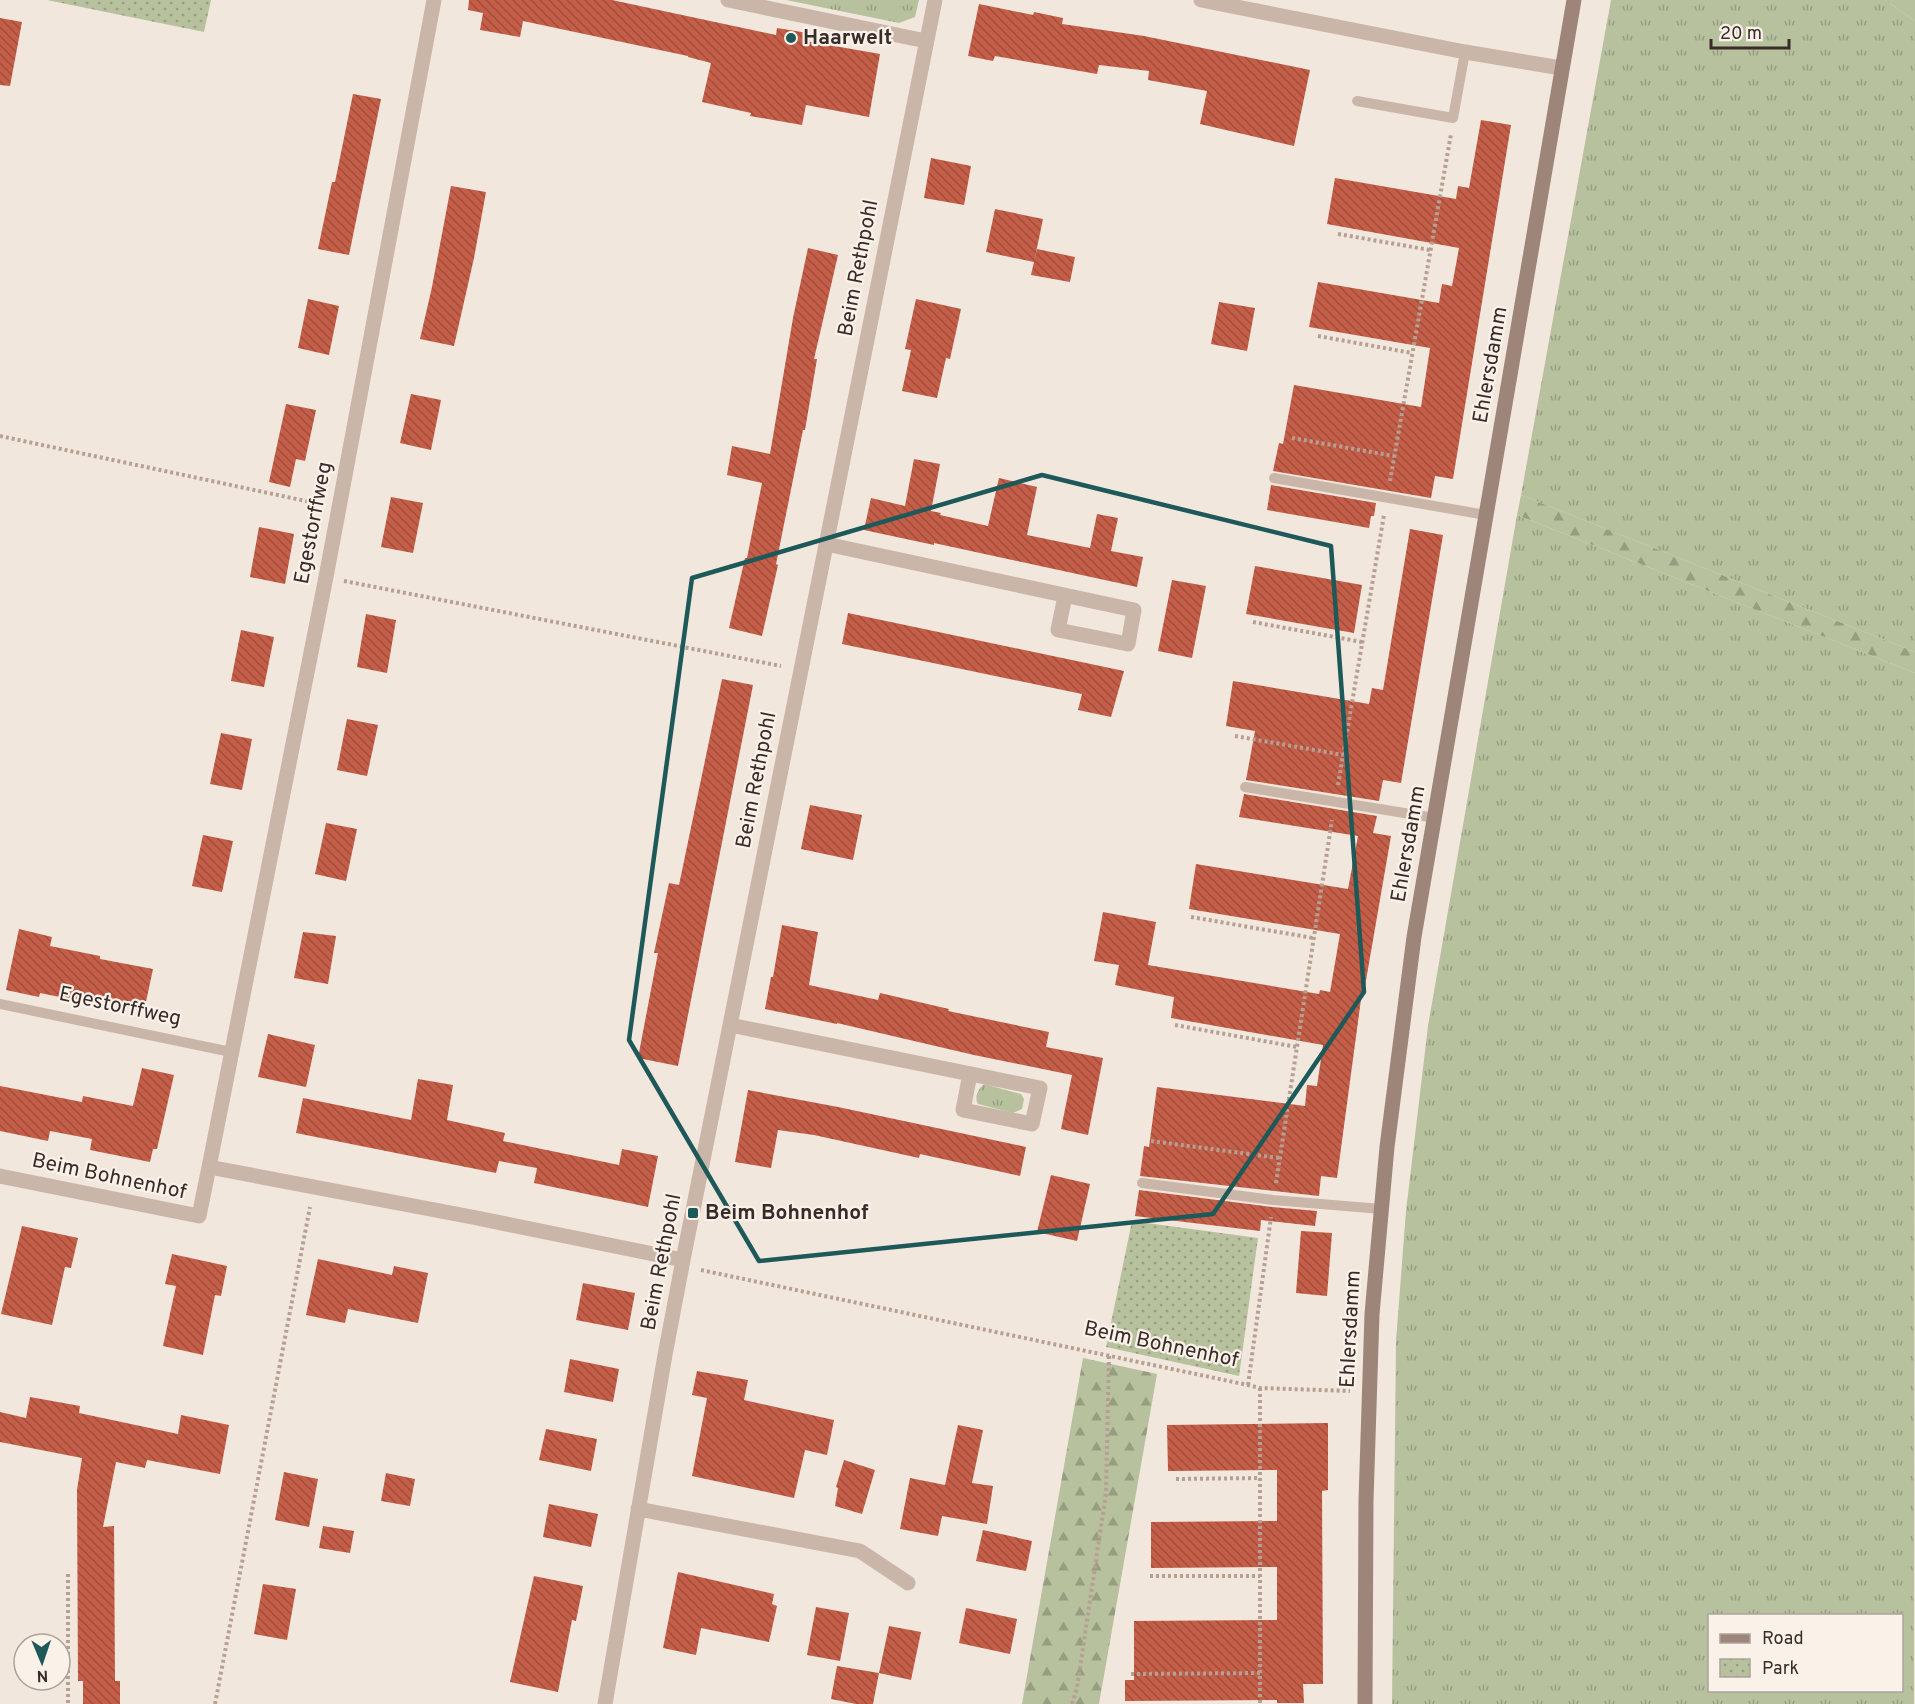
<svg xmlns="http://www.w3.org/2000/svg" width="1915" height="1704" font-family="Overpass,sans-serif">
<defs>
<pattern id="grass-tufts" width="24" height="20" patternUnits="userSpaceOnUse" patternTransform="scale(1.5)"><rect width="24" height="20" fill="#b7c19d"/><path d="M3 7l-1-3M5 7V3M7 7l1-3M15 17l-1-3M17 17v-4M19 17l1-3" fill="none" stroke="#969d80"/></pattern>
<pattern id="forest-firs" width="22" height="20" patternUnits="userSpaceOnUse" patternTransform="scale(1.5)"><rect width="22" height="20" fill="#b7c19d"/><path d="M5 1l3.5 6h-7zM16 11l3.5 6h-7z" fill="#969d80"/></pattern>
<pattern id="park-dots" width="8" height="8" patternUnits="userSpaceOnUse" patternTransform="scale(1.5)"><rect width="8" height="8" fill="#b7c19d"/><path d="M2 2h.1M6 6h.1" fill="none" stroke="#969d80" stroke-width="1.8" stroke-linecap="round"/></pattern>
<pattern id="building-back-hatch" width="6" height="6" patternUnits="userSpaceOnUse" patternTransform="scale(1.5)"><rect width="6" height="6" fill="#c55e48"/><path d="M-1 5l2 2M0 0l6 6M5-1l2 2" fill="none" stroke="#a14e3c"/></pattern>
</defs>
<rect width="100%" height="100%" fill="#f2e7dd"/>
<path fill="url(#grass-tufts)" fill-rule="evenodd" d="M 786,0 L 919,0 L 915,17 L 899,23 Z
M 1611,0 L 1885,0 L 1915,21 L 1915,652 L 1521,495 Z
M 1517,515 L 1915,673 L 1914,1704 L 1392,1704 L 1396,1341 L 1406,1211 L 1428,1026 ZM 1710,1616 L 1902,1616 L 1902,1690 L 1710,1690 Z
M 984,1084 L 1021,1094 L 1024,1099 L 1022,1109 L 1013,1113 L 978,1104 C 974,1097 978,1089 984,1084 Z"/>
<path fill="url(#forest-firs)" d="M 1885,0 L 1915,0 L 1915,21 Z
M 1521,495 L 1915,652 L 1915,673 L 1517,515 Z
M 1083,1358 L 1157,1374 L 1099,1704 L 1022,1704 Z"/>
<path fill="url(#park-dots)" d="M 47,0 L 211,0 L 204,32 Z
M 1132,1221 L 1258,1238 L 1239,1376 L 1106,1347 Z"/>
<path fill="url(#building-back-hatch)" d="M 469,0 L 612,0 L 776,35 L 777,28 L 808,33 L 806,41 L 880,54 L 869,117 L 806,105 L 802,125 L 750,116 L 751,113 L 702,102 L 711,63 L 688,57 L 688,56 L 523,21 L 520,37 L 480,30 L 483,13 L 468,10 Z
M 979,4 L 1033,15 L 1034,12 L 1063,18 L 1062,24 L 1144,36 L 1310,70 L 1294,146 L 1200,124 L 1207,91 L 1148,80 L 1149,71 L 1099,65 L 1097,74 L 995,56 L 993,61 L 968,56 Z
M 0,18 L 22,22 L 10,86 L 0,85 Z
M 353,94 L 381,99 L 349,255 L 318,249 L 332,182 L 335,182 Z
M 1481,120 L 1511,125 L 1453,479 L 1435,476 L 1431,498 L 1273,471 L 1279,443 L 1283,444 L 1294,385 L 1421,407 L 1430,348 L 1309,327 L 1318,282 L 1439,303 L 1442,284 L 1452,286 L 1459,248 L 1327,224 L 1335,178 L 1456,199 L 1458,186 L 1469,188 Z
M 931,158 L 971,166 L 964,205 L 924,198 Z
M 451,186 L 486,192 L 474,258 L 454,346 L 420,339 L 432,287 Z
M 995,209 L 1043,219 L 1034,262 L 986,252 Z
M 808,248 L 838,255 L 814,359 L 817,359 L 805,430 L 803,430 L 776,564 L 778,565 L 762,636 L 729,628 L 745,558 L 747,558 L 762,483 L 727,475 L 732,446 L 770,454 L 793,318 Z
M 1037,249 L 1075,257 L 1070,282 L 1031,275 Z
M 308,299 L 339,306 L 329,355 L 298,348 Z
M 916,299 L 961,309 L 950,359 L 946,358 L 937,398 L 902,391 L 911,350 L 905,349 Z
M 1219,302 L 1255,308 L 1247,351 L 1211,344 Z
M 411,394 L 441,400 L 431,450 L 400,443 Z
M 286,404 L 316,410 L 305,461 L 296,459 L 290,487 L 269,482 Z
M 914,459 L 940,464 L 931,511 L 941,513 L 940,515 L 988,526 L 999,478 L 1037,487 L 1027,535 L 1090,548 L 1097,514 L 1118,518 L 1111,551 L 1143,557 L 1137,587 L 934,543 L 934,545 L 864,530 L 871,498 L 905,506 Z
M 1271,485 L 1376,503 L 1374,516 L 1371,516 L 1369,528 L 1267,510 Z
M 391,497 L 423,503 L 413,553 L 381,547 Z
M 259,527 L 294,534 L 285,584 L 250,577 Z
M 1410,529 L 1443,535 L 1401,783 L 1383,780 L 1379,801 L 1246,780 L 1255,731 L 1226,726 L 1233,681 L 1369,704 L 1372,688 L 1383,690 Z
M 1255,566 L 1362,585 L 1354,633 L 1246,614 Z
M 1172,580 L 1206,586 L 1192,658 L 1158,651 Z
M 848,613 L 1124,671 L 1111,717 L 1078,710 L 1082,694 L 842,644 Z
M 366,614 L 396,620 L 387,673 L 357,667 Z
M 241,630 L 274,637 L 264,687 L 231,681 Z
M 722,679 L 753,685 L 678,1066 L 638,1058 L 658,953 L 654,953 L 669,883 L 679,885 Z
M 347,719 L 378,725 L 367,776 L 337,770 Z
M 221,733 L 252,739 L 242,790 L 210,784 Z
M 1244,794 L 1377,816 L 1373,833 L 1391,836 L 1364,992 L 1362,992 L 1337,1178 L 1321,1176 L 1319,1196 L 1140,1176 L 1144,1146 L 1149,1147 L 1157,1087 L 1305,1106 L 1307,1085 L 1317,1086 L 1323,1045 L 1171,1018 L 1174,997 L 1115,985 L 1119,965 L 1094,961 L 1103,912 L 1156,922 L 1148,965 L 1319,994 L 1320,990 L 1330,992 L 1340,934 L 1189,909 L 1196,864 L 1348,889 L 1358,836 L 1239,817 Z
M 810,805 L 862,815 L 853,860 L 801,849 Z
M 326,823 L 357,829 L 346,881 L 315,874 Z
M 203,835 L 233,841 L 222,892 L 192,886 Z
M 782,925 L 818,932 L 809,985 L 878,1000 L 880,993 L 949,1009 L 948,1011 L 1049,1032 L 1046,1047 L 1103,1058 L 1088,1135 L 1061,1129 L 1072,1075 L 974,1055 L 837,1023 L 837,1024 L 765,1009 L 771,977 L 773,977 Z
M 19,929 L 52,937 L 50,946 L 100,956 L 100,959 L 153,969 L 144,1011 L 90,999 L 89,1003 L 40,993 L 39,997 L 6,990 Z
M 303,932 L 336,936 L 328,984 L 294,978 Z
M 268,1034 L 315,1045 L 306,1087 L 258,1077 Z
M 142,1068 L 174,1075 L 157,1149 L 153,1149 L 150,1162 L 90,1150 L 92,1139 L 50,1131 L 48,1141 L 0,1131 L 0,1086 L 82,1102 L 83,1096 L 133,1106 Z
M 418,1079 L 453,1085 L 447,1120 L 505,1133 L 503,1141 L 619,1165 L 622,1149 L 658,1156 L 648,1207 L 534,1183 L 537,1168 L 499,1161 L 496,1173 L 296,1133 L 303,1098 L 411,1120 Z
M 748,1090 L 838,1107 L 1026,1147 L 1020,1176 L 920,1154 L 919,1158 L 814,1135 L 778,1130 L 771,1168 L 735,1162 Z
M 1051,1175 L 1090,1184 L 1077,1241 L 1037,1232 Z
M 1139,1190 L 1272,1207 L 1317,1211 L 1315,1226 L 1261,1220 L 1260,1231 L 1135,1216 Z
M 22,1226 L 78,1238 L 71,1268 L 65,1267 L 52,1325 L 1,1314 Z
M 1301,1231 L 1332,1233 L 1327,1296 L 1296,1293 Z
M 172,1254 L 227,1266 L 221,1296 L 215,1295 L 203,1355 L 163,1346 L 176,1286 L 165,1284 Z
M 318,1259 L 392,1275 L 394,1266 L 428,1273 L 418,1323 L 348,1309 L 345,1323 L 306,1315 Z
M 583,1283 L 635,1293 L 628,1330 L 576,1320 Z
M 570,1359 L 619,1369 L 613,1402 L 564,1392 Z
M 697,1371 L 748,1380 L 744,1400 L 834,1420 L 827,1455 L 805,1450 L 794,1498 L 692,1476 L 707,1398 L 692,1395 Z
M 30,1397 L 80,1406 L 79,1413 L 178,1434 L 181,1415 L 229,1425 L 220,1474 L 147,1460 L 145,1468 L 116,1462 L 103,1527 L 114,1526 L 115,1681 L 120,1681 L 120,1704 L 83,1704 L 83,1681 L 78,1681 L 77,1490 L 82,1458 L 0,1442 L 0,1412 L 26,1418 Z
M 1328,1423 L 1328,1490 L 1322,1491 L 1323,1684 L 1303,1684 L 1304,1703 L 1277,1703 L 1277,1700 L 1125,1701 L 1125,1680 L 1134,1680 L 1134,1621 L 1277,1620 L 1277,1567 L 1151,1568 L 1151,1522 L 1277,1521 L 1277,1470 L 1168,1471 L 1167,1425 Z
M 958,1425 L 983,1430 L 972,1483 L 993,1486 L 987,1524 L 942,1516 L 938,1536 L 900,1529 L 910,1478 L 945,1485 Z
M 546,1429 L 597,1439 L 591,1471 L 539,1460 Z
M 844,1460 L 875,1470 L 862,1514 L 835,1506 L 838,1488 L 836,1487 Z
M 284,1472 L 318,1479 L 309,1527 L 275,1520 Z
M 386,1473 L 415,1479 L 410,1506 L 381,1501 Z
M 549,1504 L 598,1514 L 591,1547 L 543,1537 Z
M 323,1526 L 354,1531 L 350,1553 L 319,1548 Z
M 983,1530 L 1032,1541 L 1026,1571 L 976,1561 Z
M 678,1572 L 774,1594 L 772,1604 L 777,1606 L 769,1642 L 701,1628 L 696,1655 L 663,1648 Z
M 534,1576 L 583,1586 L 576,1621 L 572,1620 L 558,1692 L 510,1682 Z
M 263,1584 L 296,1589 L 287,1640 L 254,1634 Z
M 816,1607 L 849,1613 L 840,1661 L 807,1655 Z
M 966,1608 L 1017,1619 L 1010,1654 L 959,1643 Z
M 889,1626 L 921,1632 L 911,1680 L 879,1673 Z
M 837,1666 L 879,1673 L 873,1704 L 856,1704 L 831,1699 Z"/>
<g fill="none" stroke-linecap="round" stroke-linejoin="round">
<path stroke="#b6a093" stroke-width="4" stroke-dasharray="3 3" stroke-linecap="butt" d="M 1338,234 L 1430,250
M 1318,336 L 1412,353
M 0,436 L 320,504
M 1292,438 L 1394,456
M 1390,481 L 1451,134
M 344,581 L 781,666
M 1253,622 L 1362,642
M 1235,736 L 1343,755
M 1338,785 L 1384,515
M 1191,917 L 1313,938
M 1175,1025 L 1297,1047
M 1151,1141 L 1279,1158
M 1276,1183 L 1332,820
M 701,1270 L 1248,1385 L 1260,1388 L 1350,1391
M 1248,1385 L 1271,1217
M 1260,1388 L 1260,1704
M 1176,1479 L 1260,1478
M 68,1574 L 68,1704
M 1150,1576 L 1260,1576
M 1131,1674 L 1260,1673
M 215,1704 L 310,1207
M 1072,1704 L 1077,1688 L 1106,1493 L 1109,1355"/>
<path stroke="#cab6a9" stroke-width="10" d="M 1357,101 L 1453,118 L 1465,52
M 1274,478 L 1486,515
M 1245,787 L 1435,818
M 0,1004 L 231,1052
M 1142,1183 L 1273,1200 L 1381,1209"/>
<path stroke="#cab6a9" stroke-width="15" d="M 728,0 L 926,41
M 1201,0 L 1465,52 L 1561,68
M 826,544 L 1134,610 L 1128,644 L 1058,630 L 1065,596
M 730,1025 L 1040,1088 L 1032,1124 L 963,1110 L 970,1074
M 209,1167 L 326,577 L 434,0
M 0,1176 L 199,1216 L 209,1167 L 472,1217 L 683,1260
M 638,1509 L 860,1551 L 908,1583
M 605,1704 L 665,1355 L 683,1260 L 935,0"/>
<path stroke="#9e857a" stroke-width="15" d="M 1365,1704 L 1366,1500 L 1372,1314 L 1387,1147 L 1414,937 L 1574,0"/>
</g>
<path fill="none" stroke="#1e5959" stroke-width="4.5" stroke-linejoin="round" d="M 1042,475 L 1331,546 L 1364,992 L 1213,1214 L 759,1261 L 629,1040 L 692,578 Z"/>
<g fill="#1e5959" stroke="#faf1e9" stroke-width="2">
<circle cx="791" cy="38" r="6"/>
<rect x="687" y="1207" width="12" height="12" rx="3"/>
</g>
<g text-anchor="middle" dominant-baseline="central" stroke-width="4.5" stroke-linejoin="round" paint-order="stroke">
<g font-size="21" font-weight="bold" fill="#372c29" stroke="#faf1e9" text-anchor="start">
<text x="803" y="38">Haarwelt</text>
<text x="705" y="1213">Beim Bohnenhof</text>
</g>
<g font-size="21" fill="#372c29" stroke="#faf1e9">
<text transform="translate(859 268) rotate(-79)">Beim Rethpohl</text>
<text transform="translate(1491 365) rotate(-80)">Ehlersdamm</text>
<text transform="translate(314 523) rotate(-79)">Egestorffweg</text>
<text transform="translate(757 780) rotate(-79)">Beim Rethpohl</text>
<text transform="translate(1409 844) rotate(-80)">Ehlersdamm</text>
<text transform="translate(120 1007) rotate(12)">Egestorffweg</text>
<text transform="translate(109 1177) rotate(12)">Beim Bohnenhof</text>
<text transform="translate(662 1262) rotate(-79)">Beim Rethpohl</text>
<text transform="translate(1351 1329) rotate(-87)">Ehlersdamm</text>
<text transform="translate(1161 1345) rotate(12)">Beim Bohnenhof</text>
</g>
</g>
<rect x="1708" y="1614" width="195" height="78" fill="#faf1e9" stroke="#aca29c" stroke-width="1.5"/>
<rect x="1720" y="1634" width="30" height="9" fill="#9e857a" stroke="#aca29c" stroke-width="1.5"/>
<text x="1762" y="1644" font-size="18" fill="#372c29">Road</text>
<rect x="1720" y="1659" width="30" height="18" fill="url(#park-dots)" stroke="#aca29c" stroke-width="1.5"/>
<text x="1762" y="1674" font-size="18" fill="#372c29">Park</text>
<g transform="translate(42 1662) rotate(178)"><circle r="28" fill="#faf1e9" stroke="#aca29c" stroke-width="1.5"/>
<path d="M0-4.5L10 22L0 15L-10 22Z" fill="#1e5959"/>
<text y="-9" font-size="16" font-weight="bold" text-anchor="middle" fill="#372c29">N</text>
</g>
<path d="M1711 39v9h78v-9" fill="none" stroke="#372c29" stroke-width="3"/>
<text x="1720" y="39" font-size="18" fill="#372c29" stroke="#faf1e9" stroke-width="4.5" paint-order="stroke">20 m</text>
</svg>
